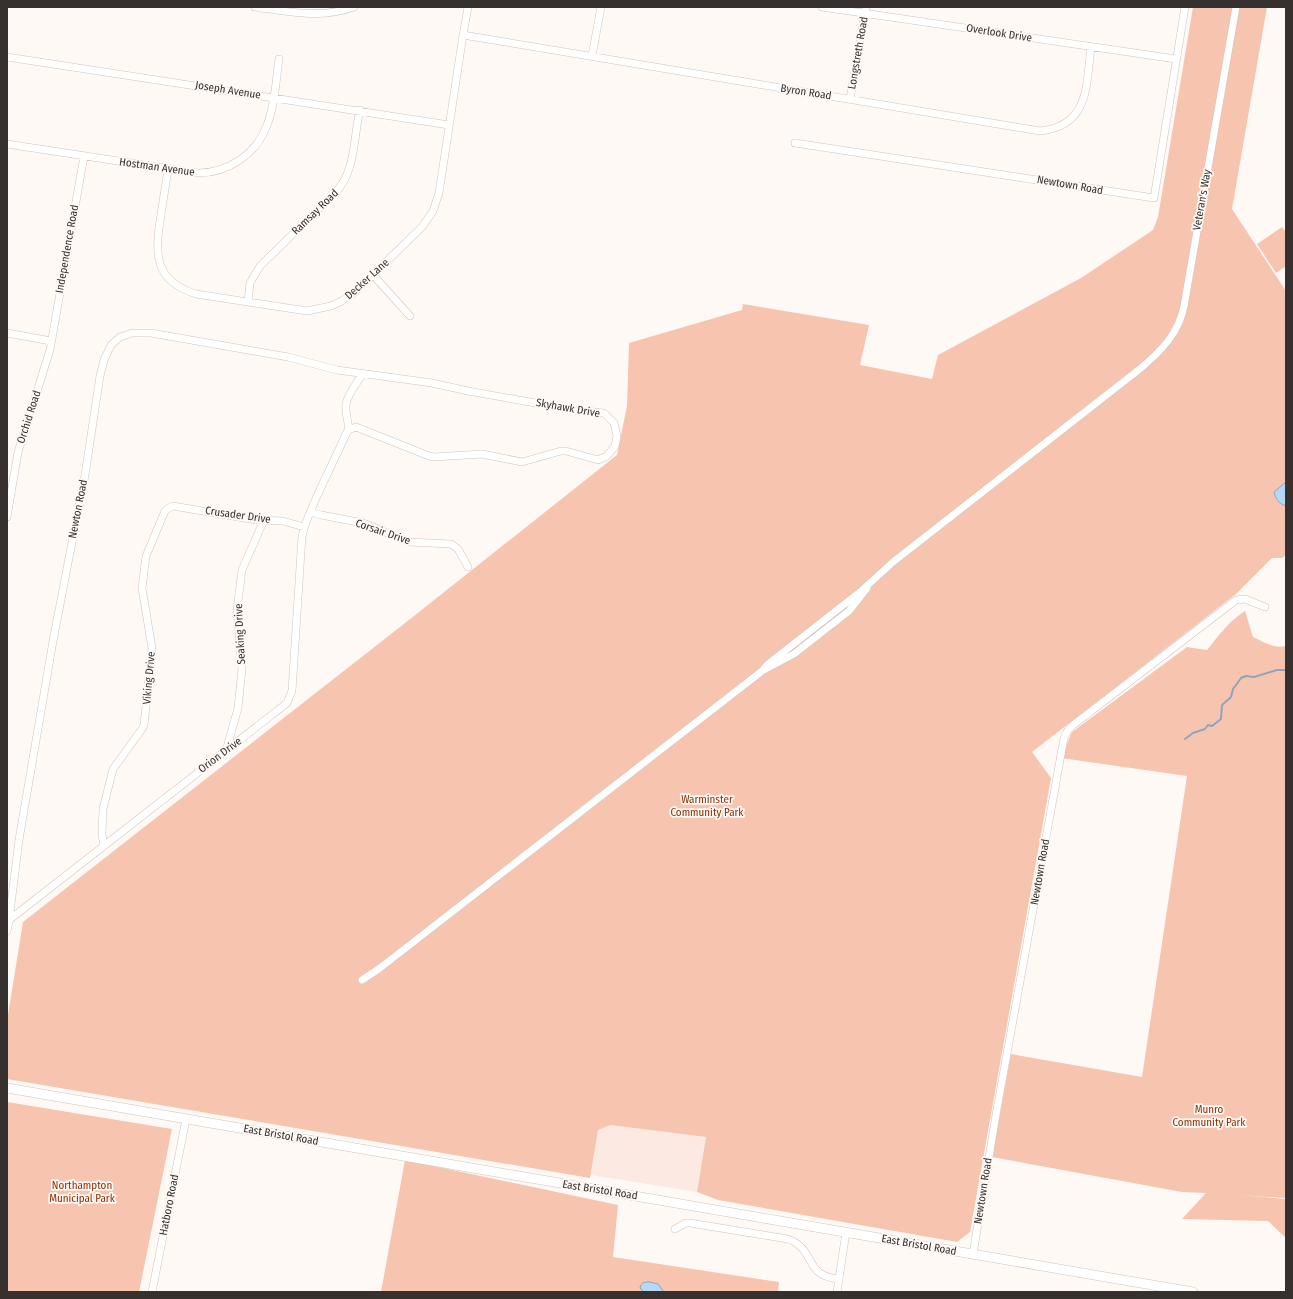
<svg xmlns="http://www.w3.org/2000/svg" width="1293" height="1299" font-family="'Fira Sans Condensed',sans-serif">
<rect width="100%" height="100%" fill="#fff9f6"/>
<path fill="#fce9e2" d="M 610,1125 L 706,1137 L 697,1192 L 591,1175 L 598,1130 Z"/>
<path fill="#f7c4af" d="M 1193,7 L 1267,7 L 1232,209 L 1286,291 L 1286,555 L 1282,558 L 1272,558 L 1236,594 L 1032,752 L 1051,778 L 970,1232 L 957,1242 L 718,1200 L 697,1192 L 706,1137 L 610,1125 L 598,1130 L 590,1178 L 7,1079 L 7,1021 L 23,922 L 414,616 L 617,455 L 627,406 L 629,343 L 742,310 L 743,304 L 869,325 L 860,365 L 932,379 L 938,355 L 1081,278 L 1153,230 L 1158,217 Z
M 1282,227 L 1286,232 L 1286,266 L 1276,273 L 1257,244 Z
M 1245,611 L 1253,637 C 1264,642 1274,649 1286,646 L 1286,1198 L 1238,1195 L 1286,1199 L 1286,1238 L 1268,1221 L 1182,1219 L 1206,1193 L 1182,1192 L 992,1157 L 1011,1054 L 1142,1077 L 1187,776 L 1061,758 L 1072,732 L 1187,647 L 1207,650 C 1219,635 1229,621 1245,611 Z
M 7,1102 L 172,1129 L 139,1292 L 7,1292 Z
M 405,1160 L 618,1205 L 613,1257 L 779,1282 L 778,1292 L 381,1292 Z"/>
<path fill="#b4d8f8" stroke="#8ea6bb" d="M 1286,482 L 1286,506 C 1279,504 1275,498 1274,492 Z
M 650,1282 L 658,1284 L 664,1292 L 644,1292 L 640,1288 C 641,1282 645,1282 650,1282 Z"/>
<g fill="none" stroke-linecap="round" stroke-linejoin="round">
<path stroke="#8ea6bb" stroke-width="2" d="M 1185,739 L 1193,733 L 1205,729 L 1208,725 L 1212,726 L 1221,719 L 1222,705 L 1231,697 L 1233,689 L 1241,678 L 1246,676 L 1254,677 L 1277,670 L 1286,670"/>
<defs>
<path id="minor" d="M 255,7 C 289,12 321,19 354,7
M 822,7 L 1176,59
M 463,35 L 1040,131 C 1090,126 1086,85 1091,47
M 592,56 L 601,7
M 7,57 L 449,125
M 850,99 L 866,7
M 795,143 L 1154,198 L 1185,7
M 7,144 L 177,170 C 184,171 191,173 198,173 C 228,173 257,154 267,125 C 275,105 276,80 279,59
M 168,169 C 166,184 163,200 161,215 C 154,253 154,281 196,294 L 307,311 L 331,306 L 342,301 L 355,292 L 422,227 L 433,211 L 439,193 L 463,35 L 468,7
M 373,275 L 410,316
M 248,302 L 250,283 L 260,266 L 336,192 C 356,170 353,139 360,110
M 7,333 L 51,341
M 349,429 C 348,421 345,412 346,404 C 348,393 358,382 363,373
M 310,512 L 321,515 L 363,523 L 409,542 L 451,544 L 458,549 L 468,567
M 7,517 L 18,452 L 50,350 L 84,156
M 762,671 L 768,664 L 860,592 L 893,562 L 1141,368 C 1161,351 1179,333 1184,306 L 1236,7
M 226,751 L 238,708 L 242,669 L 237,609 L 242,570 L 264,520
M 104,845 L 102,835 L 103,809 L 113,769 L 142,729 L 144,725 L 152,648 L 142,588 L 146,556 L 165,511 L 167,509 L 173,506 L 256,520 L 283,521 L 304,527
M 7,931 L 9,920 L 287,703 L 292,691 L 302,536 L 306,522 L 317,496 L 348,430 L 356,427 L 429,456 L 434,457 L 482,454 L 522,462 L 561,451 L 566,451 L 598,460 L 607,456 L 615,446 L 617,436 L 614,423 L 604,413 L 575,410 L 468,391 L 432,383 L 337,370 L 288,357 L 151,333 L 132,333 L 120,337 L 111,345 L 104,360 L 100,376 L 85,475 L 53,641 L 19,840 L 9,920
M 362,980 L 380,968 L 762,671 L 794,654 L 849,611 L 867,588
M 675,1229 L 686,1223 L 690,1223 L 788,1239 C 817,1250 803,1276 839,1279
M 973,1254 L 997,1109 L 1064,738 L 1068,730 L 1073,725 L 1236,600 L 1245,599 L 1265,607
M 152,1292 L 186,1119
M 837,1292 L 846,1232"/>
<path id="major" d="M 7,1088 L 1193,1292"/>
</defs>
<use href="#minor" stroke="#d2c3bd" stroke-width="8"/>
<use href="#major" stroke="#d2c3bd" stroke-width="10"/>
<use href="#minor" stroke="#fff" stroke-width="7"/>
<use href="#major" stroke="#fff" stroke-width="9"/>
</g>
<g text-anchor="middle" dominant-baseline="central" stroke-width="3.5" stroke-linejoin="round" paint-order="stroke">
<g font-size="11" fill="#36302e" stroke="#fff9f6">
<text transform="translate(999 33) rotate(9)">Overlook Drive</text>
<text transform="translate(858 53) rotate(-80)">Longstreth Road</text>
<text transform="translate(228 90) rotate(9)">Joseph Avenue</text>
<text transform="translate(806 92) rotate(9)">Byron Road</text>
<text transform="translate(157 167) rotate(8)">Hostman Avenue</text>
<text transform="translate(1070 185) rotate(10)">Newtown Road</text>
<text transform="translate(1202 200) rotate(-80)">Veteran's Way</text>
<text transform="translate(315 212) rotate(-44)">Ramsay Road</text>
<text transform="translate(67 249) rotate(-80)">Independence Road</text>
<text transform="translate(367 279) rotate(-42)">Decker Lane</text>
<text transform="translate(568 408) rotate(10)">Skyhawk Drive</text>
<text transform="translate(29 417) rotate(-72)">Orchid Road</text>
<text transform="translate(78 509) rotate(-79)">Newton Road</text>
<text transform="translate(238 515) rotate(8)">Crusader Drive</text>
<text transform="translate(383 532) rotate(19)">Corsair Drive</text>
<text transform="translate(240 634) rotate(-93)">Seaking Drive</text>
<text transform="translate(149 678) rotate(-85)">Viking Drive</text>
<text transform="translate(220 755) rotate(-37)">Orion Drive</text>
<text transform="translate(1040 872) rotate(-80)">Newtown Road</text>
<text transform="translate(281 1135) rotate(10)">East Bristol Road</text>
<text transform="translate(600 1190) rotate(9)">East Bristol Road</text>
<text transform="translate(983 1191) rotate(-81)">Newtown Road</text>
<text transform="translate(169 1205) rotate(-79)">Hatboro Road</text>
<text transform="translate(919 1245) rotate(10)">East Bristol Road</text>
</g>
<g font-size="11" fill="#873203" stroke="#fff9f6">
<text x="707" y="799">Warminster<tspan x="707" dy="13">Community Park</tspan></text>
<text x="1209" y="1109">Munro<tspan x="1209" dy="13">Community Park</tspan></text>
<text x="82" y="1185">Northampton<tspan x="82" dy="13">Municipal Park</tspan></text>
</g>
</g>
<rect width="1293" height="1299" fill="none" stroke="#36302e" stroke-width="16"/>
</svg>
